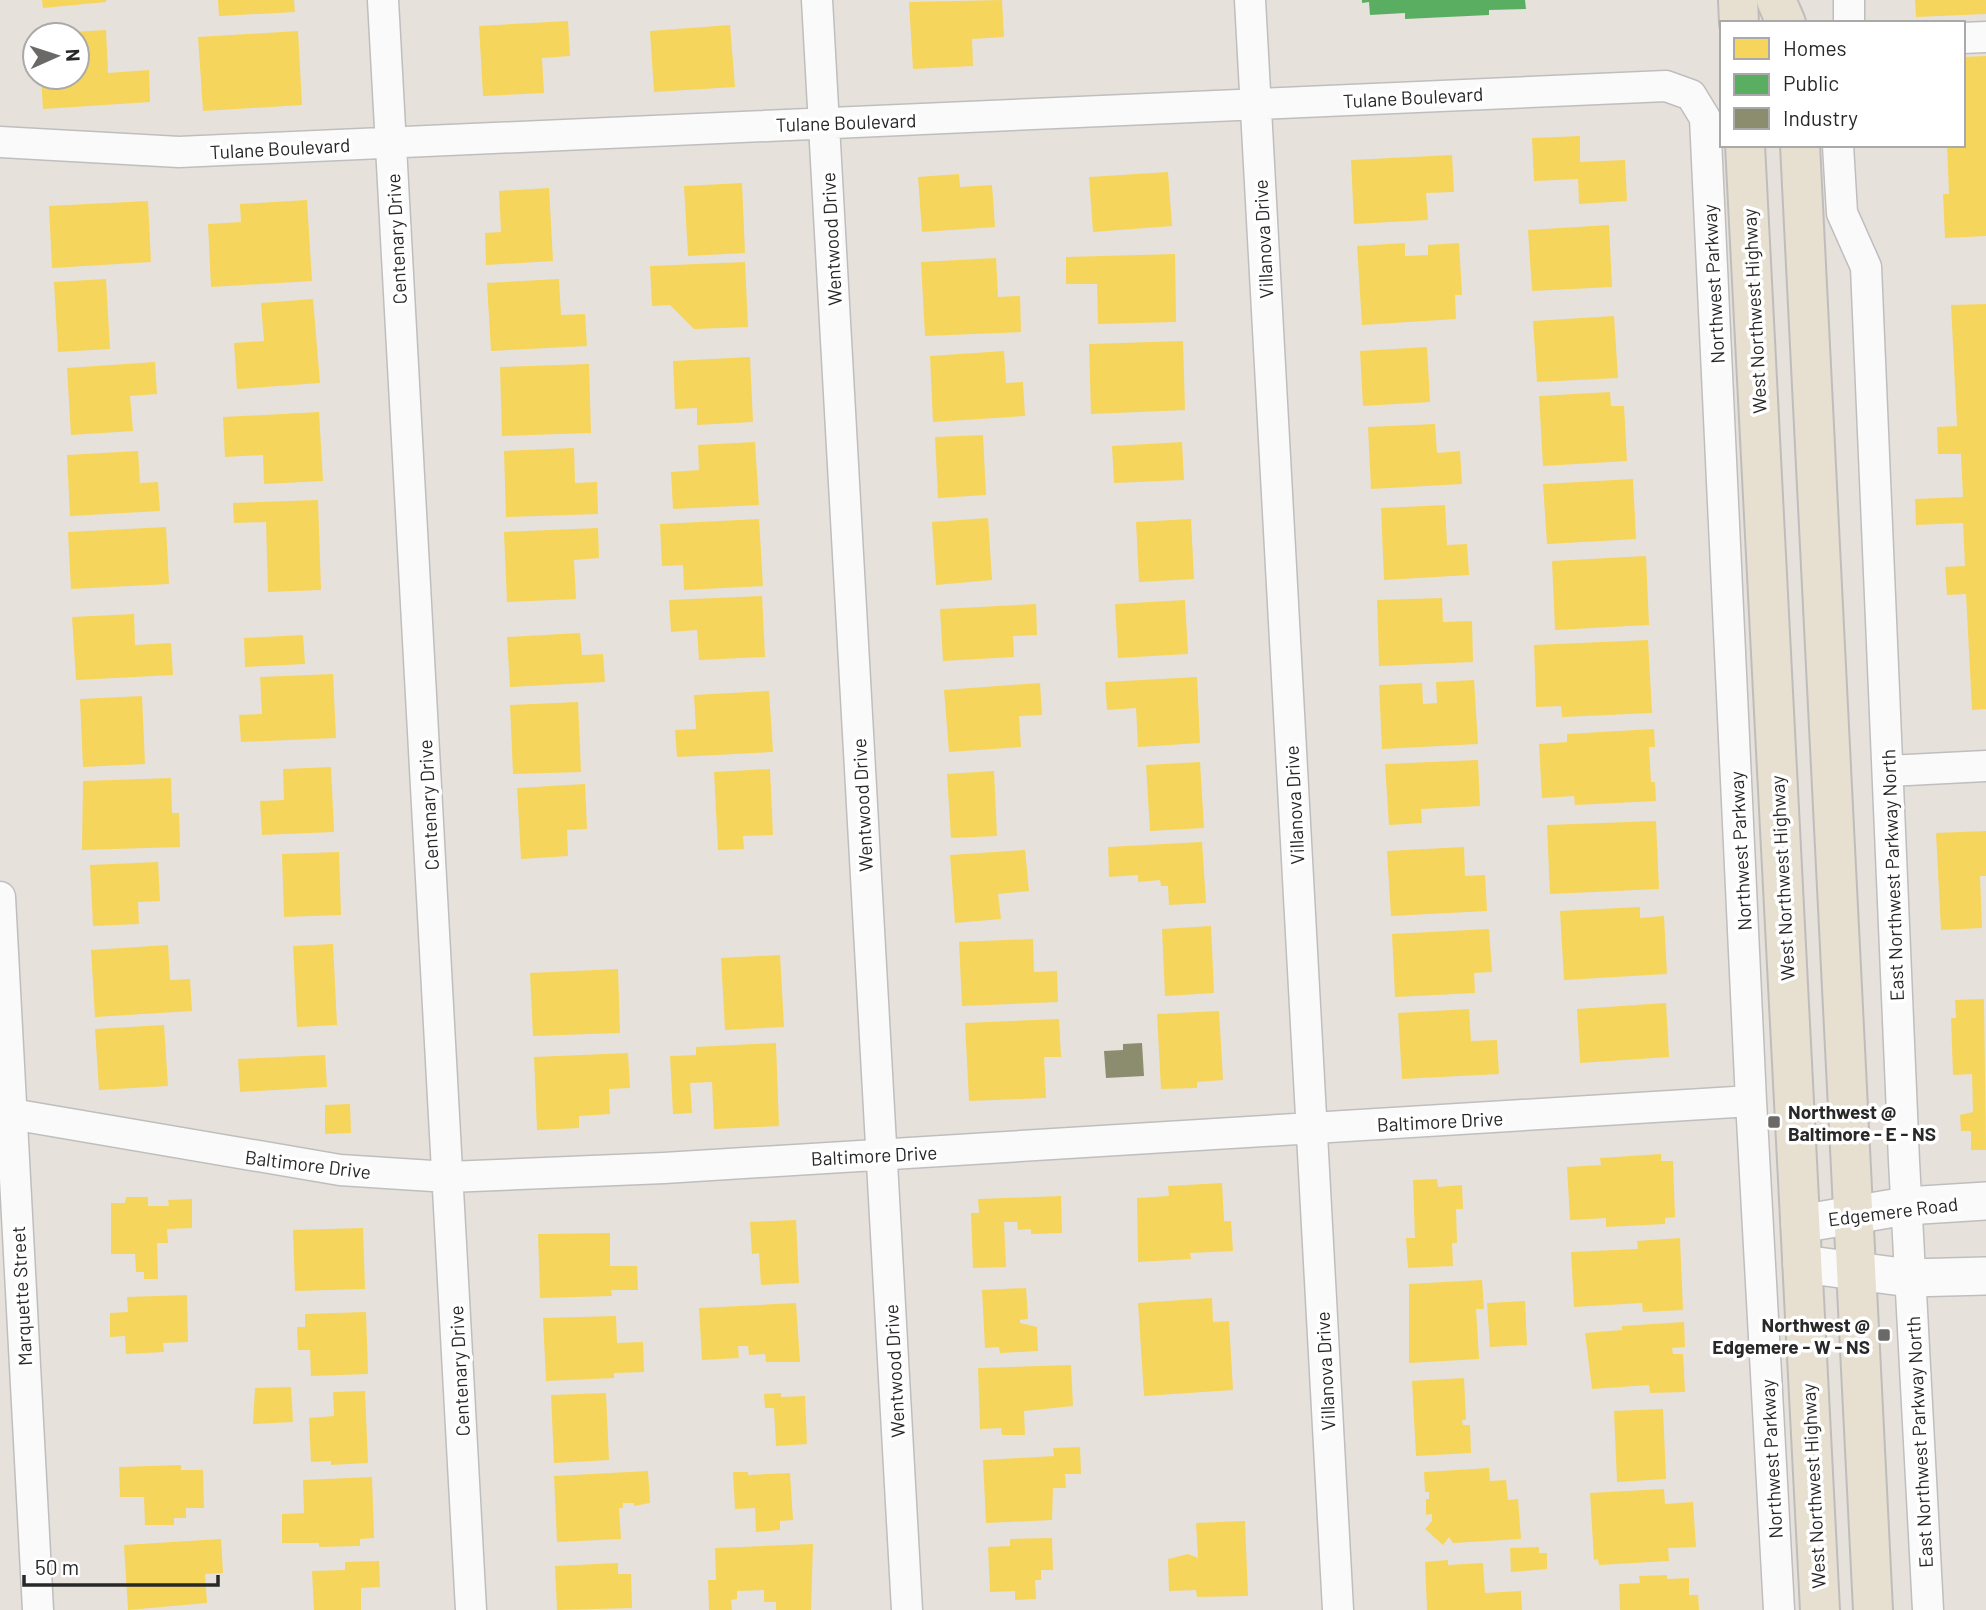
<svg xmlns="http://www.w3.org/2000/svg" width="1986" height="1610" font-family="Barlow,sans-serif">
<rect width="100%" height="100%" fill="#e7e1dc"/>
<path fill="#f6d55c" d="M 42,0 L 106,0 L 106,2 L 43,8 Z
M 218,0 L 294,0 L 295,12 L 219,16 Z
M 1002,0 L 1004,37 L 972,39 L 973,66 L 913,69 L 909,2 Z
M 1915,0 L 1986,0 L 1986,14 L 1916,17 Z
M 568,21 L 570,56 L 542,58 L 544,93 L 483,96 L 479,26 Z
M 730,25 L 735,87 L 654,92 L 650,31 Z
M 106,30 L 108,73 L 149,70 L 150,102 L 43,109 L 41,77 L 77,77 L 77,35 L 55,33 Z
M 298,31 L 302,105 L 203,111 L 198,37 Z
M 1986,56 L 1986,236 L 1945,238 L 1943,194 L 1949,194 L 1947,145 L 1963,145 L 1963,57 Z
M 1580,136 L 1580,162 L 1625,160 L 1627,201 L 1579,204 L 1578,179 L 1534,181 L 1532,138 Z
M 1452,155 L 1454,192 L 1426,193 L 1428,220 L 1354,224 L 1351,160 Z
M 1168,172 L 1172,226 L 1093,232 L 1089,177 Z
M 959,174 L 960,187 L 992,185 L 995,227 L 922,232 L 918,177 Z
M 742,183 L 745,253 L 688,256 L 684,186 Z
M 549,188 L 553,261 L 486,265 L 485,233 L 501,232 L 499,191 Z
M 307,200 L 312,281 L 211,287 L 208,224 L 241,222 L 240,204 Z
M 148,201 L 151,262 L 52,268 L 49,206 Z
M 1609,225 L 1612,287 L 1532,291 L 1528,230 Z
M 1405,243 L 1405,256 L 1428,255 L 1428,245 L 1459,243 L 1462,295 L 1455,295 L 1456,319 L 1362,325 L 1357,246 Z
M 1175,254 L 1176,322 L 1098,324 L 1097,284 L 1066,284 L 1066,257 Z
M 996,258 L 998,297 L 1020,296 L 1021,332 L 925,336 L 921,262 Z
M 745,262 L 748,327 L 694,329 L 670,305 L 652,306 L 650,266 Z
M 106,279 L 110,349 L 58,352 L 54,282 Z
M 559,279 L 561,315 L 585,314 L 587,346 L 491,351 L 487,283 Z
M 313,299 L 320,383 L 237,389 L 234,343 L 264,341 L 261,303 Z
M 1986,304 L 1986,709 L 1972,710 L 1966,594 L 1947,595 L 1945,567 L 1965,566 L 1963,523 L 1916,525 L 1915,499 L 1963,497 L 1961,454 L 1938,454 L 1937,427 L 1957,426 L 1951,305 Z
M 1614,316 L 1618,378 L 1537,382 L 1533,321 Z
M 1183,341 L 1185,410 L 1091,414 L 1089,344 Z
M 1427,347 L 1430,402 L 1363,406 L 1360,351 Z
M 1004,351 L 1006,383 L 1023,382 L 1025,416 L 933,422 L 930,356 Z
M 750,357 L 753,422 L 697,425 L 697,408 L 675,409 L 673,361 Z
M 155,362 L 157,394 L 130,396 L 133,431 L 71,435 L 67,368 Z
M 589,364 L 591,433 L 502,436 L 500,367 Z
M 1610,392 L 1611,406 L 1624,406 L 1627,461 L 1543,466 L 1539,396 Z
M 319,412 L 323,481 L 264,484 L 263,455 L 225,457 L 223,417 Z
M 1435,424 L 1437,453 L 1460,451 L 1462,484 L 1371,489 L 1368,427 Z
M 983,435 L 986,495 L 938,498 L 935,437 Z
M 755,442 L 759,505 L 673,509 L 671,472 L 699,470 L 698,445 Z
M 1182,442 L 1184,480 L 1114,483 L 1112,446 Z
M 574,448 L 575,483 L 597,482 L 598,514 L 506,517 L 504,451 Z
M 138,451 L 140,483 L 158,482 L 160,511 L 70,516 L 67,455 Z
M 1633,479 L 1636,539 L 1547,544 L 1543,484 Z
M 318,500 L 321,590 L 268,592 L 266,522 L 234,523 L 233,503 Z
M 1445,505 L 1447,545 L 1467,544 L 1469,575 L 1384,580 L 1381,508 Z
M 988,518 L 992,580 L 936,585 L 932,522 Z
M 759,519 L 763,586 L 684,590 L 683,565 L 662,566 L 660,524 Z
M 1191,519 L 1194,579 L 1139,582 L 1136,522 Z
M 166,527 L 169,584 L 71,589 L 68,532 Z
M 598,528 L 599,558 L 574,560 L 576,599 L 507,602 L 504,532 Z
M 1646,556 L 1649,625 L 1555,630 L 1552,561 Z
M 762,596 L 765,657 L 699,660 L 697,630 L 671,632 L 669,600 Z
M 1442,598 L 1443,622 L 1472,621 L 1473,662 L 1379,666 L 1377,600 Z
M 1185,600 L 1188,654 L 1118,658 L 1115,604 Z
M 1036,604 L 1037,635 L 1013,636 L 1014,657 L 943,661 L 940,609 Z
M 134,614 L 135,645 L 171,643 L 173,675 L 76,680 L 72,617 Z
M 580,633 L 582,655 L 603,654 L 605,682 L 510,687 L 507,637 Z
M 303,635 L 305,664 L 245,667 L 244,638 Z
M 1648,640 L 1652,713 L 1562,717 L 1561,706 L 1536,707 L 1534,645 Z
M 333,674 L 336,738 L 241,742 L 239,715 L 262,714 L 260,677 Z
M 1197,677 L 1200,743 L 1138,747 L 1136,708 L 1107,710 L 1105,682 Z
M 1474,680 L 1478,744 L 1382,749 L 1379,685 L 1422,683 L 1423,704 L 1437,703 L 1436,682 Z
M 1040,683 L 1042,715 L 1019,716 L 1021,747 L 949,752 L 944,690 Z
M 769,691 L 773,752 L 677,757 L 675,730 L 696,729 L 694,695 Z
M 142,696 L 145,764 L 83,767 L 80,699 Z
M 578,702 L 581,772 L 513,774 L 510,705 Z
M 1654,729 L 1655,747 L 1649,747 L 1651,782 L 1655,782 L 1656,801 L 1575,805 L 1574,796 L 1542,798 L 1539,744 L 1567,742 L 1567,734 Z
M 1478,760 L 1480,806 L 1421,809 L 1422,823 L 1389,825 L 1385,764 Z
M 1200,762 L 1204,828 L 1150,831 L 1146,765 Z
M 331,767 L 334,832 L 262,835 L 260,801 L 284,800 L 283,769 Z
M 770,769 L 773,835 L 743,836 L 744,849 L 718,850 L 714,772 Z
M 994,771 L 997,836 L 951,838 L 947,774 Z
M 171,778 L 172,813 L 179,813 L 180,847 L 82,850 L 83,781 Z
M 585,784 L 587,829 L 567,830 L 568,856 L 521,859 L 517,788 Z
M 1656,821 L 1659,889 L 1550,894 L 1547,825 Z
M 1986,831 L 1986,876 L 1980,876 L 1982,928 L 1941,930 L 1936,833 Z
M 1202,842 L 1206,903 L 1169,905 L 1168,886 L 1161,886 L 1160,880 L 1138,882 L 1138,875 L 1109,877 L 1108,847 Z
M 1464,847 L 1465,876 L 1485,875 L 1487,911 L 1391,916 L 1387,851 Z
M 1025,850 L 1029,891 L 998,894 L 1001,919 L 955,923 L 950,855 Z
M 339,852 L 341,915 L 284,917 L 282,854 Z
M 158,862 L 160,901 L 138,902 L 139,924 L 93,926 L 90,865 Z
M 1640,907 L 1640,918 L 1664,916 L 1667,974 L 1564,980 L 1560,911 Z
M 1211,926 L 1214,993 L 1165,996 L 1162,929 Z
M 1489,929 L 1492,972 L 1474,973 L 1475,993 L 1395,997 L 1392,934 Z
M 1033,939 L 1034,972 L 1057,971 L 1058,1002 L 962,1006 L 959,942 Z
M 333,944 L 337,1025 L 297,1027 L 293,946 Z
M 168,945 L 170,980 L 190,979 L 192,1011 L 95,1017 L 91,950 Z
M 780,955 L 784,1027 L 725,1030 L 721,958 Z
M 618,969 L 620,1033 L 533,1036 L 530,973 Z
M 1984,999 L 1986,1150 L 1971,1150 L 1971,1131 L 1961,1131 L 1960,1115 L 1973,1112 L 1972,1074 L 1953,1075 L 1951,1018 L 1956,1018 L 1955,1000 Z
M 1666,1003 L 1669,1057 L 1580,1063 L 1577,1009 Z
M 1469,1009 L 1471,1041 L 1497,1040 L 1499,1074 L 1402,1079 L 1398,1013 Z
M 1219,1011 L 1223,1080 L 1197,1082 L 1197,1088 L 1161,1089 L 1157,1014 Z
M 1059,1019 L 1061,1057 L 1044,1057 L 1046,1098 L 969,1101 L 965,1023 Z
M 164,1025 L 168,1086 L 99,1090 L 95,1029 Z
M 776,1043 L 779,1126 L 714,1129 L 712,1082 L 690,1083 L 692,1113 L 673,1114 L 670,1056 L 696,1055 L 696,1047 Z
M 628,1053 L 630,1088 L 609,1089 L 610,1114 L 579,1116 L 579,1128 L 537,1130 L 534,1057 Z
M 325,1055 L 327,1087 L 240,1092 L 238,1059 Z
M 350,1104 L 351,1133 L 325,1134 L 325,1105 Z
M 1661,1154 L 1661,1161 L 1673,1161 L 1675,1217 L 1665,1218 L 1665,1224 L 1606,1227 L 1606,1218 L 1570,1220 L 1567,1167 L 1601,1165 L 1600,1158 Z
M 1437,1179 L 1438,1187 L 1462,1185 L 1463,1209 L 1456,1209 L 1457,1243 L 1452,1243 L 1453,1266 L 1408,1268 L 1406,1238 L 1415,1238 L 1413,1180 Z
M 1222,1183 L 1224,1221 L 1231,1221 L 1233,1251 L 1190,1253 L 1191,1259 L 1138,1262 L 1137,1198 L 1169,1196 L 1168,1186 Z
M 1061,1196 L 1062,1233 L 1031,1234 L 1031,1229 L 1018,1230 L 1017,1222 L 1004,1222 L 1006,1267 L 973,1268 L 971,1213 L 979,1213 L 978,1199 Z
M 126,1197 L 148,1197 L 148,1206 L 169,1206 L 168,1200 L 192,1199 L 192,1228 L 167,1229 L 168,1243 L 157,1243 L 158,1279 L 144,1279 L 144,1272 L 136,1272 L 135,1254 L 111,1254 L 111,1203 L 125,1203 Z
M 796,1220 L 799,1283 L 761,1285 L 759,1253 L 752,1254 L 750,1222 Z
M 363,1228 L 365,1289 L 295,1291 L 293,1230 Z
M 610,1233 L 610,1266 L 637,1266 L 638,1290 L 611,1290 L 612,1296 L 540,1298 L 538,1234 Z
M 1680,1238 L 1683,1310 L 1643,1312 L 1642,1303 L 1574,1307 L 1571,1252 L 1638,1249 L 1637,1241 Z
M 1482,1280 L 1484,1309 L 1476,1309 L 1479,1359 L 1409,1363 L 1409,1284 Z
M 1026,1288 L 1028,1319 L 1020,1320 L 1020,1323 L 1037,1327 L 1038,1351 L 1000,1353 L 999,1347 L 985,1348 L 982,1290 Z
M 187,1295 L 188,1342 L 163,1343 L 164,1352 L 126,1354 L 125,1336 L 110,1337 L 110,1313 L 128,1312 L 127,1297 Z
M 1212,1298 L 1213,1322 L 1229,1321 L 1233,1390 L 1144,1396 L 1138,1303 Z
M 1525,1301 L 1527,1345 L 1490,1347 L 1487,1303 Z
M 796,1303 L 800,1362 L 766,1362 L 765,1354 L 749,1355 L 748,1346 L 738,1346 L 739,1358 L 702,1360 L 699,1308 Z
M 366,1312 L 368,1374 L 311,1376 L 310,1350 L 298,1350 L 297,1327 L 305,1327 L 305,1314 Z
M 616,1316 L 617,1343 L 643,1342 L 644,1372 L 614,1373 L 614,1378 L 546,1381 L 543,1318 Z
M 1684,1322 L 1685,1347 L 1672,1348 L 1673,1354 L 1683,1354 L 1685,1392 L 1650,1393 L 1649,1385 L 1592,1389 L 1585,1333 L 1622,1330 L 1622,1326 Z
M 1071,1365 L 1073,1406 L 1024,1411 L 1025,1435 L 1002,1435 L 1001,1428 L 980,1429 L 978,1368 Z
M 1464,1378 L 1466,1420 L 1462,1420 L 1463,1425 L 1470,1425 L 1471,1453 L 1416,1456 L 1412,1381 Z
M 291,1387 L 293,1422 L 253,1424 L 255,1388 Z
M 365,1391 L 368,1463 L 331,1465 L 331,1461 L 311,1462 L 309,1418 L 334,1416 L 333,1392 Z
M 606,1393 L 609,1460 L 554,1463 L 551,1395 Z
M 781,1393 L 781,1397 L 805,1396 L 807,1444 L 776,1446 L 774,1408 L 765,1408 L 764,1394 Z
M 1663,1409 L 1666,1479 L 1617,1482 L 1614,1411 Z
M 1080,1447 L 1081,1474 L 1065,1474 L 1066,1488 L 1053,1488 L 1052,1520 L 986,1523 L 983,1460 L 1054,1456 L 1053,1448 Z
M 181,1465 L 181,1470 L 203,1470 L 204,1508 L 186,1508 L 186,1518 L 174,1518 L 174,1525 L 145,1525 L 144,1497 L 120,1497 L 119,1467 Z
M 1489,1468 L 1490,1481 L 1506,1480 L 1508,1500 L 1518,1499 L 1521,1539 L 1453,1543 L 1449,1537 L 1443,1545 L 1425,1529 L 1432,1521 L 1432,1514 L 1426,1515 L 1426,1499 L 1429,1499 L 1429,1492 L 1425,1492 L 1424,1472 Z
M 648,1471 L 650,1503 L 634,1506 L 634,1503 L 623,1503 L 623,1508 L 619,1508 L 621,1539 L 557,1542 L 554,1476 Z
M 733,1472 L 748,1472 L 748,1475 L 790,1473 L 793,1520 L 780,1521 L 780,1530 L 756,1532 L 755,1508 L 735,1509 Z
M 372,1477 L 374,1538 L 360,1539 L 360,1546 L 319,1547 L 319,1543 L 282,1543 L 282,1514 L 304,1513 L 303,1480 Z
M 1664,1489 L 1665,1504 L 1693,1502 L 1696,1547 L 1668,1548 L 1669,1561 L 1599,1565 L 1598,1559 L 1594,1560 L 1590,1493 Z
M 1245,1521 L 1248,1596 L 1197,1597 L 1196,1590 L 1169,1591 L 1168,1559 L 1188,1554 L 1198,1558 L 1196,1523 Z
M 1052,1538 L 1053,1570 L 1041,1570 L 1041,1580 L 1035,1580 L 1036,1599 L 1015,1600 L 1015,1591 L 990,1592 L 988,1547 L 1010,1546 L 1010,1539 Z
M 221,1539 L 223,1573 L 205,1574 L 207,1603 L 128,1610 L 124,1545 Z
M 813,1544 L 811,1610 L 776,1610 L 776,1602 L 764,1602 L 764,1590 L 737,1591 L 737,1599 L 731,1600 L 732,1610 L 709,1610 L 708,1580 L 716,1580 L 715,1548 Z
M 1539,1547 L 1539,1553 L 1547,1553 L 1547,1569 L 1511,1572 L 1510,1548 Z
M 1448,1560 L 1448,1565 L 1483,1563 L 1485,1593 L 1521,1591 L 1522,1610 L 1427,1610 L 1425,1562 Z
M 379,1561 L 380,1587 L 361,1588 L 361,1610 L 314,1610 L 312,1571 L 345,1570 L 345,1562 Z
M 618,1563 L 618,1574 L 631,1574 L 632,1608 L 557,1610 L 555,1566 Z
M 1667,1575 L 1667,1579 L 1689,1578 L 1689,1595 L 1698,1595 L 1699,1610 L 1620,1610 L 1619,1584 L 1640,1583 L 1639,1576 Z"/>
<path fill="#5aae61" d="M 1362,0 L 1525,0 L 1526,9 L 1489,10 L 1489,15 L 1405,19 L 1405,13 L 1370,15 L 1369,2 L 1362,3 Z"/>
<path fill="#8c8c6e" d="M 1142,1043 L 1144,1076 L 1106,1078 L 1104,1051 L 1123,1050 L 1123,1044 Z"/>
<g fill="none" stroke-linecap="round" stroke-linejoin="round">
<defs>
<path id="minor" d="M 383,0 L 471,1610
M 817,0 L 907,1610
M 1250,0 L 1338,1610
M 1849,0 L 1849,23
M 1963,38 L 1986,37
M 0,142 L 179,152 L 1666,86 L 1691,95 L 1705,118 L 1751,1101 L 1779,1610
M 1838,145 L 1842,213 L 1866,267 L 1904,1161 L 1928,1610
M 1888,771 L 1986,766
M 0,897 L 38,1610
M 0,1112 L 340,1170 L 448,1177 L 664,1168 L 1751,1101"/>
<path id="tertiary" d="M 1800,1224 L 1906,1206 L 1986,1201
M 1802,1264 L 1910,1278 L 1986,1276"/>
<path id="primary" d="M 1738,0 L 1739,23
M 1776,0 L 1786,23
M 1745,145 L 1820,1610
M 1800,145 L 1873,1610"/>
</defs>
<use href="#minor" stroke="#bfbebf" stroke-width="33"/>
<use href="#tertiary" stroke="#bfbebf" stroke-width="40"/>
<use href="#primary" stroke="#bfbdbb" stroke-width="42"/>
<use href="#minor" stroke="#fbfafa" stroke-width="30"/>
<use href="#tertiary" stroke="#fbfafa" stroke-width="37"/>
<use href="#primary" stroke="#e7dfd0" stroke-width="38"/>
</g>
<g fill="#6b6967" stroke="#fff" stroke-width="2.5">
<rect x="1767" y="1115" width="14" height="14" rx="3.5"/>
<rect x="1877" y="1328" width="14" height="14" rx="3.5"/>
</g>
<g text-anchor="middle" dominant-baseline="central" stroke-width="7" stroke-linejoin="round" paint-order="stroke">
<g font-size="19" fill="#282828" stroke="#fff">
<text transform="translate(1413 97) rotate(-3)">Tulane Boulevard</text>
<text transform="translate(846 122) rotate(-2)">Tulane Boulevard</text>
<text transform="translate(280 148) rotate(-3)">Tulane Boulevard</text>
<text transform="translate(396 239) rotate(-93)">Centenary Drive</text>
<text transform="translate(831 239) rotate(-93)">Wentwood Drive</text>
<text transform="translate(1263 239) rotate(-93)">Villanova Drive</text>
<text transform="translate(1713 284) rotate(-93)">Northwest Parkway</text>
<text transform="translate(1754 311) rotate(-93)">West Northwest Highway</text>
<text transform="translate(428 805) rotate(-93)">Centenary Drive</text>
<text transform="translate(862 805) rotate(-93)">Wentwood Drive</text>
<text transform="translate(1294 805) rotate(-93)">Villanova Drive</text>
<text transform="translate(1740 851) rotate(-93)">Northwest Parkway</text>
<text transform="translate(1892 875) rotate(-92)">East Northwest Parkway North</text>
<text transform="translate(1782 878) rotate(-93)">West Northwest Highway</text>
<text transform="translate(1440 1121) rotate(-3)">Baltimore Drive</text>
<text transform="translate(874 1155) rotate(-3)">Baltimore Drive</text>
<text transform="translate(308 1164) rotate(7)">Baltimore Drive</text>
<text transform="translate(1893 1211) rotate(-7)">Edgemere Road</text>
<text transform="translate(21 1296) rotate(-93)">Marquette Street</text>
<text transform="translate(459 1371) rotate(-93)">Centenary Drive</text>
<text transform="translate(894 1371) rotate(-93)">Wentwood Drive</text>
<text transform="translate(1325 1371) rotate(-93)">Villanova Drive</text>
<text transform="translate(1919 1442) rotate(-93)">East Northwest Parkway North</text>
<text transform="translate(1771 1459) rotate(-93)">Northwest Parkway</text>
<text transform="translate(1813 1486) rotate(-93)">West Northwest Highway</text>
</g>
<g font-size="19" font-weight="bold" fill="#282828" stroke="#fff" text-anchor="start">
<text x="1788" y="1111">Northwest @<tspan x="1788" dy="22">Baltimore - E - NS</tspan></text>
<text x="1870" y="1324" text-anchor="end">Northwest @<tspan x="1870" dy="22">Edgemere - W - NS</tspan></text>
</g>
</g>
<rect x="1720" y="21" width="245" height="126" fill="#ffffff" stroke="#a9a9a9" stroke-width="2"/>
<rect x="1734" y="38" width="35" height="21" fill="#f6d55c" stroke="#a9a9a9" stroke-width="2"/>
<text x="1783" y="56" font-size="21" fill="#282828">Homes</text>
<rect x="1734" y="74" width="35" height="21" fill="#5aae61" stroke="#a9a9a9" stroke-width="2"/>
<text x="1783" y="91" font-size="21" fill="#282828">Public</text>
<rect x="1734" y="108" width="35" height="21" fill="#8c8c6e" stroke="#a9a9a9" stroke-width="2"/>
<text x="1783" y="126" font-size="21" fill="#282828">Industry</text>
<g transform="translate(56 56) rotate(87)"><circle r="33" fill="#ffffff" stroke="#a9a9a9" stroke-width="2"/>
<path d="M0-5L12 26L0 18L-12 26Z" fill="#6b6967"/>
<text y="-10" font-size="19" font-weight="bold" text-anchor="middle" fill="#282828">N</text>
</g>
<path d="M24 1575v10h194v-10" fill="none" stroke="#282828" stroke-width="3.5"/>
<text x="35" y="1575" font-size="21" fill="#282828" stroke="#ffffff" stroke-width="5" paint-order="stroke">50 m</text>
</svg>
